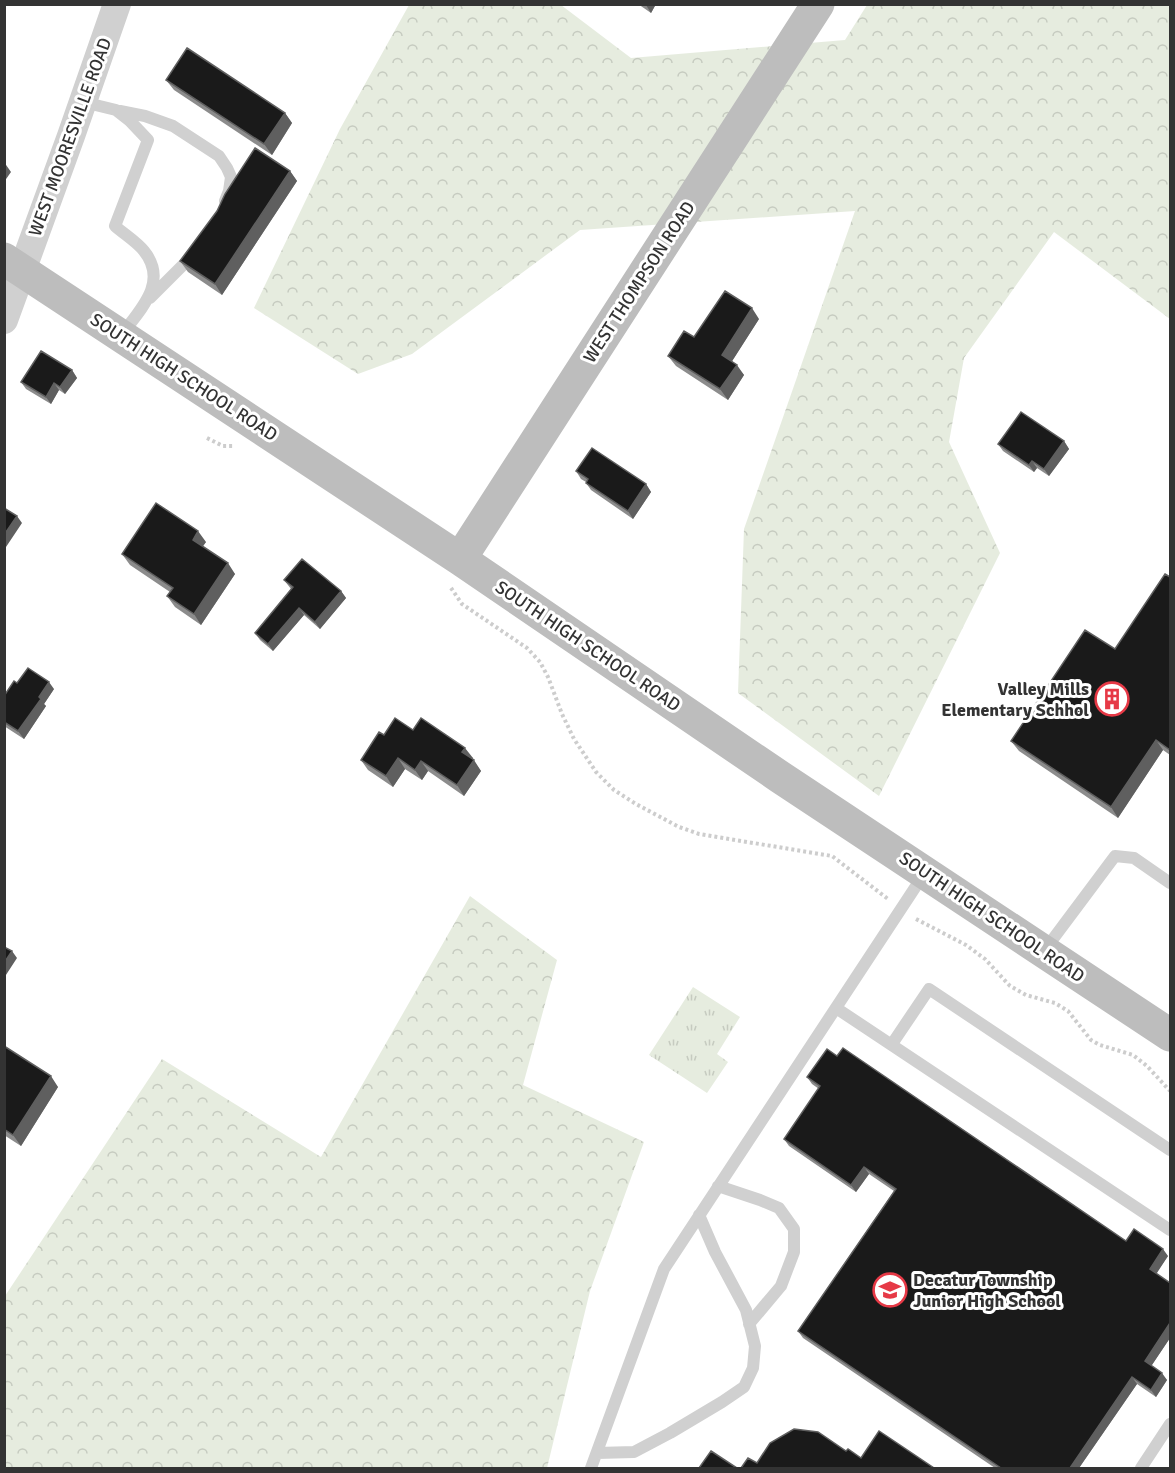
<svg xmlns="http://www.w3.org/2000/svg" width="1175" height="1473" font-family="Signika,sans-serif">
<defs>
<pattern id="forest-crowns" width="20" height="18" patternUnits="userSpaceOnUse" patternTransform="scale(1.5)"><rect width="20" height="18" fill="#e6ecdf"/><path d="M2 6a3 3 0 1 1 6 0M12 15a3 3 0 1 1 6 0" fill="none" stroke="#c6cbc0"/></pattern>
<pattern id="park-tufts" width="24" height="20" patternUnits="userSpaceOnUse" patternTransform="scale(1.5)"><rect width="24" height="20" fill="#e6ecdf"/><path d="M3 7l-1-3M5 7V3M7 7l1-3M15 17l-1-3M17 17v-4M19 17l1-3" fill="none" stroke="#c6cbc0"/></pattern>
</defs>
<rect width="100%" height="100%" fill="#fff"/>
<path fill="url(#forest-crowns)" d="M 409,5 L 561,5 L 631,58 L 845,40 L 867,5 L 1170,5 L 1170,319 L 1054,232 L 964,358 L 949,442 L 1000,553 L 879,796 L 738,693 L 744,529 L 855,211 L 580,230 L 412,354 L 358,374 L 254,308 L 340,129 Z
M 470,896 L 557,960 L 523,1085 L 644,1142 L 590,1291 L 547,1468 L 5,1468 L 5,1296 L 162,1059 L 321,1157 Z"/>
<path fill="url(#park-tufts)" d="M 693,987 L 740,1017 L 717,1054 L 728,1062 L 707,1093 L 649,1055 Z"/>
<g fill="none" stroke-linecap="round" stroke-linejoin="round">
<path stroke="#cdcdcd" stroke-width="4" stroke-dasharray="3 3" stroke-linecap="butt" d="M 207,438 L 223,446 L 235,446
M 451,588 L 462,604 L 527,648 L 540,662 L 548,677 L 562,714 L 574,739 L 596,772 L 614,790 L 636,804 L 679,827 L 699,834 L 832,856 L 888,899
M 916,919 L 966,945 L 985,959 L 1010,986 L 1026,995 L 1055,1003 L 1068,1011 L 1091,1040 L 1100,1045 L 1133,1055 L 1147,1066 L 1170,1091"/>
<path stroke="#d0d0d0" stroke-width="12" d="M 83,102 L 116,110 L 130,121 L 148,140 L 115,226 C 124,234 137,242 144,251 C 169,282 140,310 122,334
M 120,111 L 145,116 L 173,126 L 219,156 L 227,168 L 231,177 L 229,191 L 225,201
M 150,298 L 184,264 L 192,254
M 1044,951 L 1115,856 L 1134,858 L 1170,883
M 836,1008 L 1170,1230
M 892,1044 L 929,989 L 1170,1150
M 718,1186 L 760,1200 L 779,1208 L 794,1229 L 794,1252 L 781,1286 L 749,1324
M 597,1453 L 634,1452 L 670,1433 L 722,1402 L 744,1387 L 753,1368 L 755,1346 L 746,1310 L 715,1252 L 699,1215
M 591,1468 L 664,1269 L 924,874
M 1141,1468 L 1170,1424"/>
<path stroke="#d0d0d0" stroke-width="28" d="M 4,320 L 71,136 L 117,4"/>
<path stroke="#bdbdbd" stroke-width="33" d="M 4,259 L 460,559 L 780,777 L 1170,1035
M 460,559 L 818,4"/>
</g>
<path fill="#8c8c8c" d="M 638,4 L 656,4 L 651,13 Z
M 166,80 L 285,113 L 292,123 L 272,155 L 174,90 Z
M 290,171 L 297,181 L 222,295 L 188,272 L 180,261 Z
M 759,319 L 732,361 L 744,375 L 728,400 L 676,366 L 668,356 L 694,337 Z
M 72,370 L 77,378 L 65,394 L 59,390 L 51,404 L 26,389 L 21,382 Z
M 1064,441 L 1069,449 L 1049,476 L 1037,468 L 1034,472 L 1003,451 L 998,444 Z
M 576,471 L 646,484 L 651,492 L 633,519 L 591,490 L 586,483 L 586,482 L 581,479 Z
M 206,542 L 203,546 L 235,574 L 201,625 L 175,607 L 167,596 L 170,592 L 130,565 L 122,554 Z
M 1170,577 L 1170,755 L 1163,750 L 1118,818 L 1019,751 L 1011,741 L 1115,649 Z
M 284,580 L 341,591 L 346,598 L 320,629 L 304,615 L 273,651 L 260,640 L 255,633 L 291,589 Z
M 17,683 L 54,689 L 44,704 L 46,706 L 24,739 L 4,726 L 4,696 Z
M 413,730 L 473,758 L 472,759 L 481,771 L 464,796 L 428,771 L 422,780 L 405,769 L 393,787 L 368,770 L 361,760 L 384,735 Z
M 4,1046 L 58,1087 L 21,1146 L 4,1135 Z
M 807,1077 L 1126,1241 L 1168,1256 L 1156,1273 L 1170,1283 L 1170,1338 L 1151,1366 L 1167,1380 L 1156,1397 L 1137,1384 L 1079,1468 L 995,1468 L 803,1338 L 798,1331 L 894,1191 L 869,1174 L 856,1192 L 789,1146 L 784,1139 L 819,1089 L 812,1084 Z"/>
<path fill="#5f5f5f" d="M 647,4 L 656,4 L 651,13 L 646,5 Z
M 285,113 L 292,123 L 272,155 L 264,144 Z
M 4,162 L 11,172 L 4,182 Z
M 290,171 L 297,181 L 222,295 L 215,284 Z
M 752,308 L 759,319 L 729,366 L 722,355 Z
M 737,365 L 744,375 L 728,400 L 720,389 Z
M 72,370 L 77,378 L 65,394 L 60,387 Z
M 54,383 L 59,390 L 51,404 L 46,397 Z
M 1064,441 L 1069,449 L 1049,476 L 1044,469 Z
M 1032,461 L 1037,468 L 1034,472 L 1029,465 Z
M 646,484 L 651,492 L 633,519 L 628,511 Z
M 17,516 L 22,523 L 4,550 L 4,535 Z
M 198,531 L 206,542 L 200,550 L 193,540 Z
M 228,563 L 235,574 L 201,625 L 194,614 Z
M 341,591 L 346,598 L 320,629 L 315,622 Z
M 299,608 L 304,615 L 273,651 L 268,644 Z
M 49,682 L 54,689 L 44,704 L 46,706 L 24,739 L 18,731 L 39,697 Z
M 1156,740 L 1163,750 L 1118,818 L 1111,807 Z
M 465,748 L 473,758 L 470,763 L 462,752 Z
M 398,758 L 405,769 L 393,787 L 386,776 Z
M 474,760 L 481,771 L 464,796 L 457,785 Z
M 421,761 L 428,771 L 422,780 L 415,770 Z
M 12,951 L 17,958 L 4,978 L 4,963 Z
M 51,1076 L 58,1087 L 21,1146 L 13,1135 Z
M 864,1167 L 869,1174 L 856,1192 L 851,1185 Z
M 1163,1249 L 1168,1256 L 1155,1276 L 1150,1269 Z
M 1170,1323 L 1170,1338 L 1150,1368 L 1145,1361 Z
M 1162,1373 L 1167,1380 L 1156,1397 L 1151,1390 Z
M 1132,1377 L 1137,1384 L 1079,1468 L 1070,1468 Z"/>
<path fill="#1a1a1a" stroke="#5f5f5f" stroke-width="1.5" d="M 187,48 L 285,113 L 264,144 L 166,80 Z
M 255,148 L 290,171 L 215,284 L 180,261 L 217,211 L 225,194 Z
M 725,291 L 752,308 L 722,355 L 737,365 L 720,389 L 668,356 L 684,331 L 694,337 Z
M 41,351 L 72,370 L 60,387 L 54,383 L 46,397 L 21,382 Z
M 1021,412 L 1064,441 L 1044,469 L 1032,461 L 1029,465 L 998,444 Z
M 592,448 L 646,484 L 628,511 L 586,483 L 588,479 L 576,471 Z
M 156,503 L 198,531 L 193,540 L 228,563 L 194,614 L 167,596 L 173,588 L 122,554 Z
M 4,508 L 17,516 L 4,535 Z
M 302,559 L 341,591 L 315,622 L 299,608 L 268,644 L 255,633 L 293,587 L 284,580 Z
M 1165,574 L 1170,577 L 1170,750 L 1156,740 L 1111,807 L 1011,741 L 1085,630 L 1115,649 Z
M 28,668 L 49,682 L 39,697 L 41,699 L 18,731 L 4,722 L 4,696 L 14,681 L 17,683 Z
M 395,718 L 413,730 L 421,718 L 465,748 L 462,752 L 474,760 L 457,785 L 421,761 L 415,770 L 398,758 L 386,776 L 361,760 L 379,732 L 384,735 Z
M 4,947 L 12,951 L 4,963 Z
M 4,1046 L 51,1076 L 13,1135 L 4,1129 Z
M 843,1048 L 1126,1241 L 1134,1229 L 1163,1249 L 1150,1269 L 1170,1283 L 1170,1323 L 1145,1361 L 1162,1373 L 1151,1390 L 1132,1377 L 1070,1468 L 1001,1468 L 798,1331 L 896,1189 L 864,1167 L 851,1185 L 784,1139 L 820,1086 L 807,1077 L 827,1049 L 837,1056 Z
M 794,1429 L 818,1432 L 846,1451 L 848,1449 L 861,1458 L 879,1431 L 934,1468 L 741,1468 L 748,1458 L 757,1463 L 770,1443 Z
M 711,1451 L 737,1468 L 699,1468 Z"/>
<defs>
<symbol id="building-ring" viewBox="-11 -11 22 22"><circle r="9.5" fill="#fff" stroke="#e63946" stroke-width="1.5"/><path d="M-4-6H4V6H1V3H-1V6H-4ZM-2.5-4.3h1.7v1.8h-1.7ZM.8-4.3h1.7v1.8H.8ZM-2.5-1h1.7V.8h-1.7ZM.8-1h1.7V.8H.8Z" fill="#e63946"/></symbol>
<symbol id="school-ring" viewBox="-11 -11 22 22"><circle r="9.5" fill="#fff" stroke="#e63946" stroke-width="1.5"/><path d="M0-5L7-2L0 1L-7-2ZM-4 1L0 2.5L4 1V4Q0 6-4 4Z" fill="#e63946"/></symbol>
</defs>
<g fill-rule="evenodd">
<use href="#building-ring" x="1093" y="680" width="38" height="38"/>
<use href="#school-ring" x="871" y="1271" width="38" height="38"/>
</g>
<g text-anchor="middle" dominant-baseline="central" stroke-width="6" stroke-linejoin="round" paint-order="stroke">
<g font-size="18" fill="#333" stroke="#fff">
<text transform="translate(70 137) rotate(-70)">WEST MOORESVILLE ROAD</text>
<text transform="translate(639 282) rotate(-57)">WEST THOMPSON ROAD</text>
<text transform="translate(184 377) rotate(33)">SOUTH HIGH SCHOOL ROAD</text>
<text transform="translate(588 646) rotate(34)">SOUTH HIGH SCHOOL ROAD</text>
<text transform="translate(992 917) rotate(34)">SOUTH HIGH SCHOOL ROAD</text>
</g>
<g font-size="18" font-weight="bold" fill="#333" stroke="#fff" text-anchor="end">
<text x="1089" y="689">Valley Mills<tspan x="1089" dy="21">Elementary Schhol</tspan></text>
<text x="913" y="1280" text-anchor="start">Decatur Township<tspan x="913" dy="21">Junior High School</tspan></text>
</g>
</g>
<rect width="1175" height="1473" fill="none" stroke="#333333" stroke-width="12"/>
</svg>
